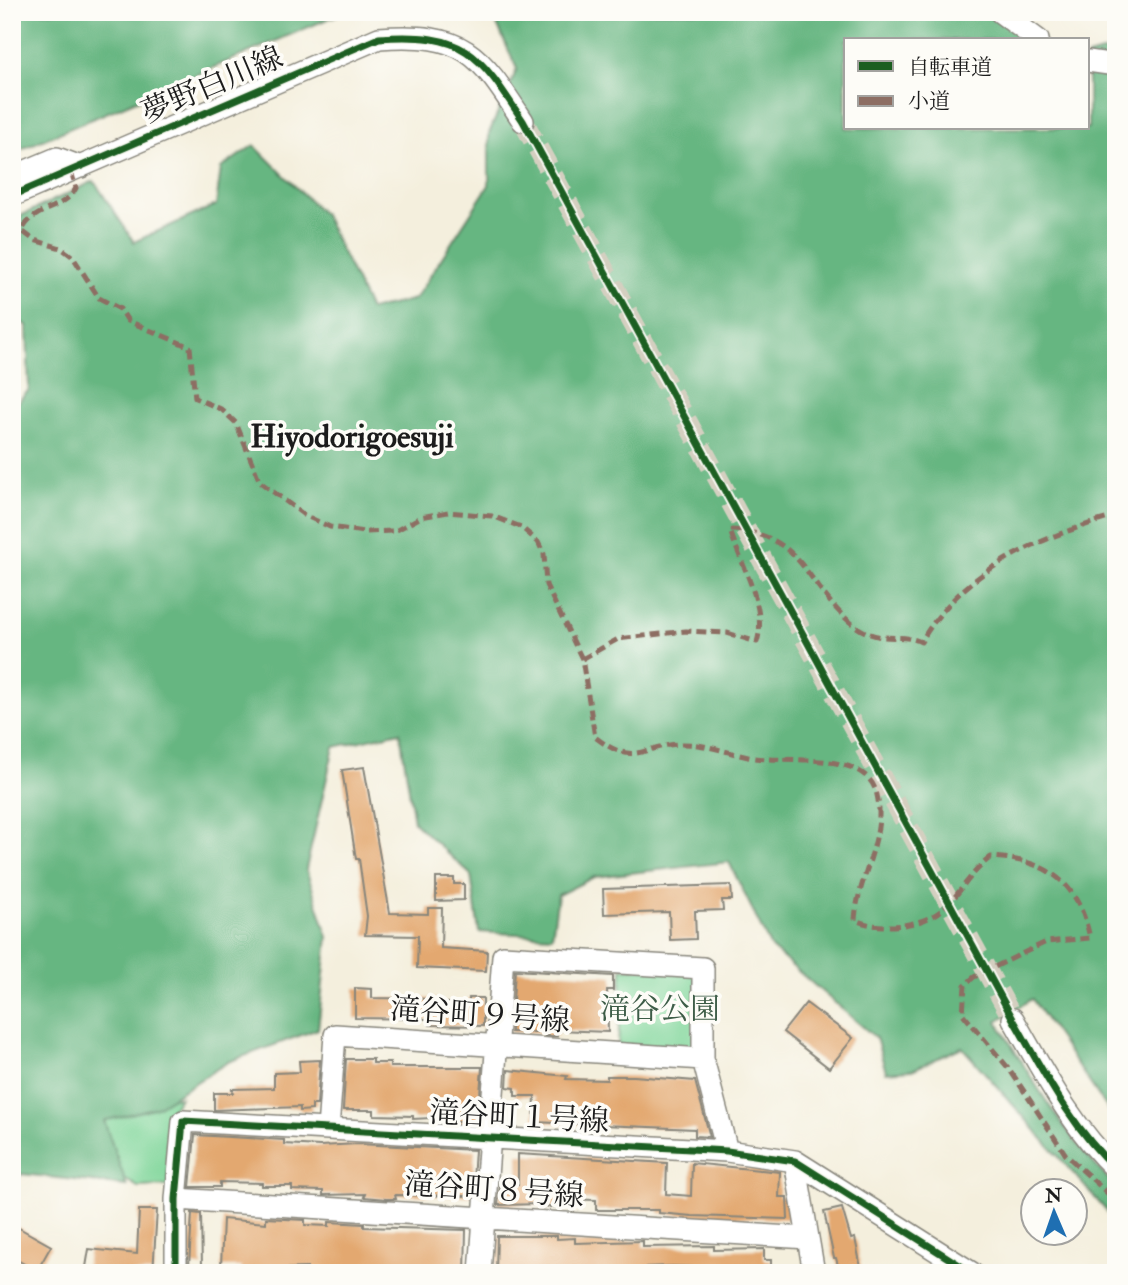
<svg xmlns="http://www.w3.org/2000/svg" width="1128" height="1285" font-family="'IM FELL Double Pica','Noto Serif JP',serif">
<rect width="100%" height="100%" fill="#fdfcf7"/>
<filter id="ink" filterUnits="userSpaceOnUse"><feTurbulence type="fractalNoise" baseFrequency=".0143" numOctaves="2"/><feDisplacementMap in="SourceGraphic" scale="14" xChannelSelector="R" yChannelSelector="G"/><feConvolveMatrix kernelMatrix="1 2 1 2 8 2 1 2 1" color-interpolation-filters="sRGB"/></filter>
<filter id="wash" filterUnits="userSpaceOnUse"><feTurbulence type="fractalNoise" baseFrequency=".00686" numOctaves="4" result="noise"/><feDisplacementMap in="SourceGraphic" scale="28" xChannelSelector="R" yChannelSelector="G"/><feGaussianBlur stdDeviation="1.57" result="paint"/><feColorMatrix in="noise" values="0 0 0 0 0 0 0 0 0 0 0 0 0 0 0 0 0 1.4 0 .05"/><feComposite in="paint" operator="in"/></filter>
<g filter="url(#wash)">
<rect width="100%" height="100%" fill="#f4efdd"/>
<path fill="#7ed599" stroke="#4d785a" stroke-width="2" d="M 622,968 L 690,971 L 700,979 L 701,1040 L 688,1050 L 618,1047 Z
M 180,1097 L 168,1115 L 168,1186 L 138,1187 L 57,1138 L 58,1114 Z"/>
<path fill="#66b681" stroke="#41694e" stroke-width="2" d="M 12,12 L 344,12 L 12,153 Z
M 480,12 L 1009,12 L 1043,40 L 846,40 L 846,128 L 1088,128 L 1088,56 L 1116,48 L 1116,1121 L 1032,999 L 997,1021 C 1032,1080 1066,1138 1116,1187 L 1116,1226 L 1111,1216 L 962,1047 L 912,1070 L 886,1072 L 876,1038 L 771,948 L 729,862 L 594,877 L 558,895 L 552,936 L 479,932 L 471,875 L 414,822 L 400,732 L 334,747 L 306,869 L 328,937 L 318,1029 L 228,1062 L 157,1107 L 104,1121 L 127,1186 L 22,1174 L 12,1180 L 12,408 L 29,390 L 27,325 L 12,319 L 12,220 L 94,181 L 134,242 L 216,205 L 221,168 L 254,145 L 324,215 L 370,310 L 415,299 L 489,185 L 489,133 L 517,69 L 495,20 Z"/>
<g id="blocks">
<path fill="#e3a86f" d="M 364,767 L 390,913 L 428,914 L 428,908 L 442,908 L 441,948 L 487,951 L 486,971 L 417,968 L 418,936 L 365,935 L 367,916 L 359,859 L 356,859 L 342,770 Z
M 436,878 L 454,878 L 454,884 L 464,884 L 464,900 L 436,901 Z
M 731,885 L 732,900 L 722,900 L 723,910 L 695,911 L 696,939 L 670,940 L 669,912 L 604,914 L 603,889 Z
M 515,970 L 613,976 L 613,990 L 607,990 L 608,1032 L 557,1030 L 557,1036 L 545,1036 L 545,1032 L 511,1032 Z
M 355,988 L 372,989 L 372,998 L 437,999 L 437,1003 L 469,1003 L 469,998 L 483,998 L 483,1026 L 430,1025 L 430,1019 L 355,1018 Z
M 806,1003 L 853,1038 L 829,1068 L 783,1032 Z
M 346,1059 L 373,1059 L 373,1063 L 390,1063 L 390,1067 L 482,1067 L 478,1122 L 450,1122 L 450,1117 L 413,1119 L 413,1116 L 374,1115 L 374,1110 L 343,1110 Z
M 320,1060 L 317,1105 L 312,1105 L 312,1110 L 300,1111 L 300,1107 L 214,1110 L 214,1093 L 233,1093 L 232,1089 L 274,1088 L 274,1073 L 300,1072 L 299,1061 Z
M 508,1070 L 567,1076 L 566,1079 L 607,1080 L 607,1076 L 634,1076 L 695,1081 L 710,1137 L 695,1136 L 695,1129 L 534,1122 L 535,1096 L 515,1096 L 515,1088 L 507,1087 Z
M 195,1135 L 284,1140 L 284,1144 L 320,1146 L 358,1144 L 475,1150 L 472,1196 L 395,1195 L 396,1199 L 386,1199 L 364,1197 L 365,1194 L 323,1195 L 323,1191 L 292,1190 L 292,1186 L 262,1186 L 262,1183 L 220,1182 L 220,1187 L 190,1187 Z
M 518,1154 L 667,1163 L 666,1194 L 691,1196 L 692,1163 L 780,1172 L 779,1197 L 787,1197 L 788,1219 L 692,1216 L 659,1213 L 659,1210 L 596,1210 L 596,1200 L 560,1199 L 560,1207 L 542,1207 L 542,1204 L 498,1205 L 500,1186 L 518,1185 Z
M 842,1208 L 851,1239 L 855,1238 L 862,1273 L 840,1273 L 836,1258 L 834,1258 L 824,1212 Z
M 139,1210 L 157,1210 L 153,1273 L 85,1273 L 89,1249 L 137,1254 Z
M 192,1213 L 201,1214 L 202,1267 L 189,1266 Z
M 266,1218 L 305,1220 L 305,1225 L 329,1226 L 329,1222 L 364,1224 L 364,1227 L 466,1230 L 465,1273 L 328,1273 L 328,1270 L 307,1270 L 307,1268 L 241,1270 L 241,1267 L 221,1267 L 223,1219 L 266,1223 Z
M 12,1224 L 51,1246 L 37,1271 L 12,1257 Z
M 497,1236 L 557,1236 L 557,1239 L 575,1238 L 575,1243 L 643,1241 L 643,1247 L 714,1246 L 714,1250 L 764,1249 L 764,1260 L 771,1260 L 771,1272 L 719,1271 L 719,1268 L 672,1266 L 646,1267 L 646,1273 L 496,1273 Z"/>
</g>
</g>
<g filter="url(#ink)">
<use href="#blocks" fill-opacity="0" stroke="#88867c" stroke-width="2"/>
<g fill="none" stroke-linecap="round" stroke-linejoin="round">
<path stroke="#d4cfc0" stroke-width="21" stroke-dasharray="21 10" stroke-linecap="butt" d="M 523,121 L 1013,1019"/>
<defs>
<path id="minor" d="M 1000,12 L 1038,40
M 1088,61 L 1116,65
M 12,177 L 57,158 L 81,167
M 12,196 L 379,38 C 466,32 479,54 523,121
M 1013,1019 C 1043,1071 1072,1128 1116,1169
M 328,1129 L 335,1035 L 703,1059 L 727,1151
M 795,1161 L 814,1273
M 176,1199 L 808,1238
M 176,1273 L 176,1199 L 183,1121 L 727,1151 L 795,1161 L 972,1273
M 480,1273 L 503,956 L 703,968 L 703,1059"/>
</defs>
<use href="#minor" stroke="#88867c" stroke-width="24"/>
<use href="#minor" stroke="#fff" stroke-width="21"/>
<path stroke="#8d6e63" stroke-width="5" stroke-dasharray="10 5" stroke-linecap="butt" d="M 71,171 L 76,188 C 65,210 32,207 22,231 L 34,240 L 61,248 L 73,257 L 99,298 L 120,309 L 128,321 L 190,347 L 195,398 L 221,409 L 236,423 L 260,482 L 304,515 L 330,527 L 364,532 L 395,531 L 421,517 L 448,512 L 492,516 L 521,527 L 538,542 L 544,554 L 546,585 L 582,659 L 595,737 C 635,768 640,746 680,744 C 703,743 725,752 748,757 C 782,764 867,748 877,795 C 887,838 857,879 855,920 C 879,931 923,927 943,909 C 962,892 968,875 991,857 C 1047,860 1078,881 1090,938 L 1046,942 L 974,977 L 965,985 L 963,1014 L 1010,1070 L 1066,1155 L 1116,1201
M 582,659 L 618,639 L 686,631 L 727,633 L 757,642 C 768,608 740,563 730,530 C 803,533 804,583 850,622 C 880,647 897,631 921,642 C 962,570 1039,537 1116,516"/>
<defs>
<path id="cycleway" d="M 12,196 L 379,38 C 466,32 479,54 523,121 L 1013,1019 C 1043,1071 1072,1128 1116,1169
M 176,1273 L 176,1199 L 183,1121 L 727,1151 L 795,1161 L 972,1273"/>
</defs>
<use href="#cycleway" stroke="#fdfcf7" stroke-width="11"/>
<use href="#cycleway" stroke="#1b5e20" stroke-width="7"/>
</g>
</g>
<g text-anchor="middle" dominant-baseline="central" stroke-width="7" stroke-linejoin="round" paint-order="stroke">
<g font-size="30" fill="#1c1c1c" stroke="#fdfcf7">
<text transform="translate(212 85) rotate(-23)">夢野白川線</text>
<text transform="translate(480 1015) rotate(4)">滝谷町９号線</text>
<text transform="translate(519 1117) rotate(3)">滝谷町１号線</text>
<text transform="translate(494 1190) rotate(4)">滝谷町８号線</text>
</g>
<g font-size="30" fill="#3e5d48" stroke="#fdfcf7">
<text x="660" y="1009">滝谷公園</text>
</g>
<g font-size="32" font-weight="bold" fill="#1c1c1c" stroke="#fdfcf7">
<text x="352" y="437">Hiyodorigoesuji</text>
</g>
</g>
<rect width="1128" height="1285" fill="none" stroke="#fdfcf7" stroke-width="42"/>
<rect x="844" y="38" width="245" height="91" fill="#fdfcf7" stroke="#a3a29f" stroke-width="2"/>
<rect x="858" y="61" width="35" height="10" fill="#1b5e20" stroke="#a3a29f" stroke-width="2"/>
<text x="908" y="74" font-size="21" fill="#1c1c1c">自転車道</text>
<rect x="858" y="96" width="35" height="10" fill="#8d6e63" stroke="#a3a29f" stroke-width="2"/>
<text x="908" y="108" font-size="21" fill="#1c1c1c">小道</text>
<g transform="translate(1054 1212) rotate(358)"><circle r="33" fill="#fdfcf7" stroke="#a3a29f" stroke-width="2"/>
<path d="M0-5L12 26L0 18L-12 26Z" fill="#1f6fb2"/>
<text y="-10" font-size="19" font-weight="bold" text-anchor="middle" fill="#1c1c1c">N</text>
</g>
</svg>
